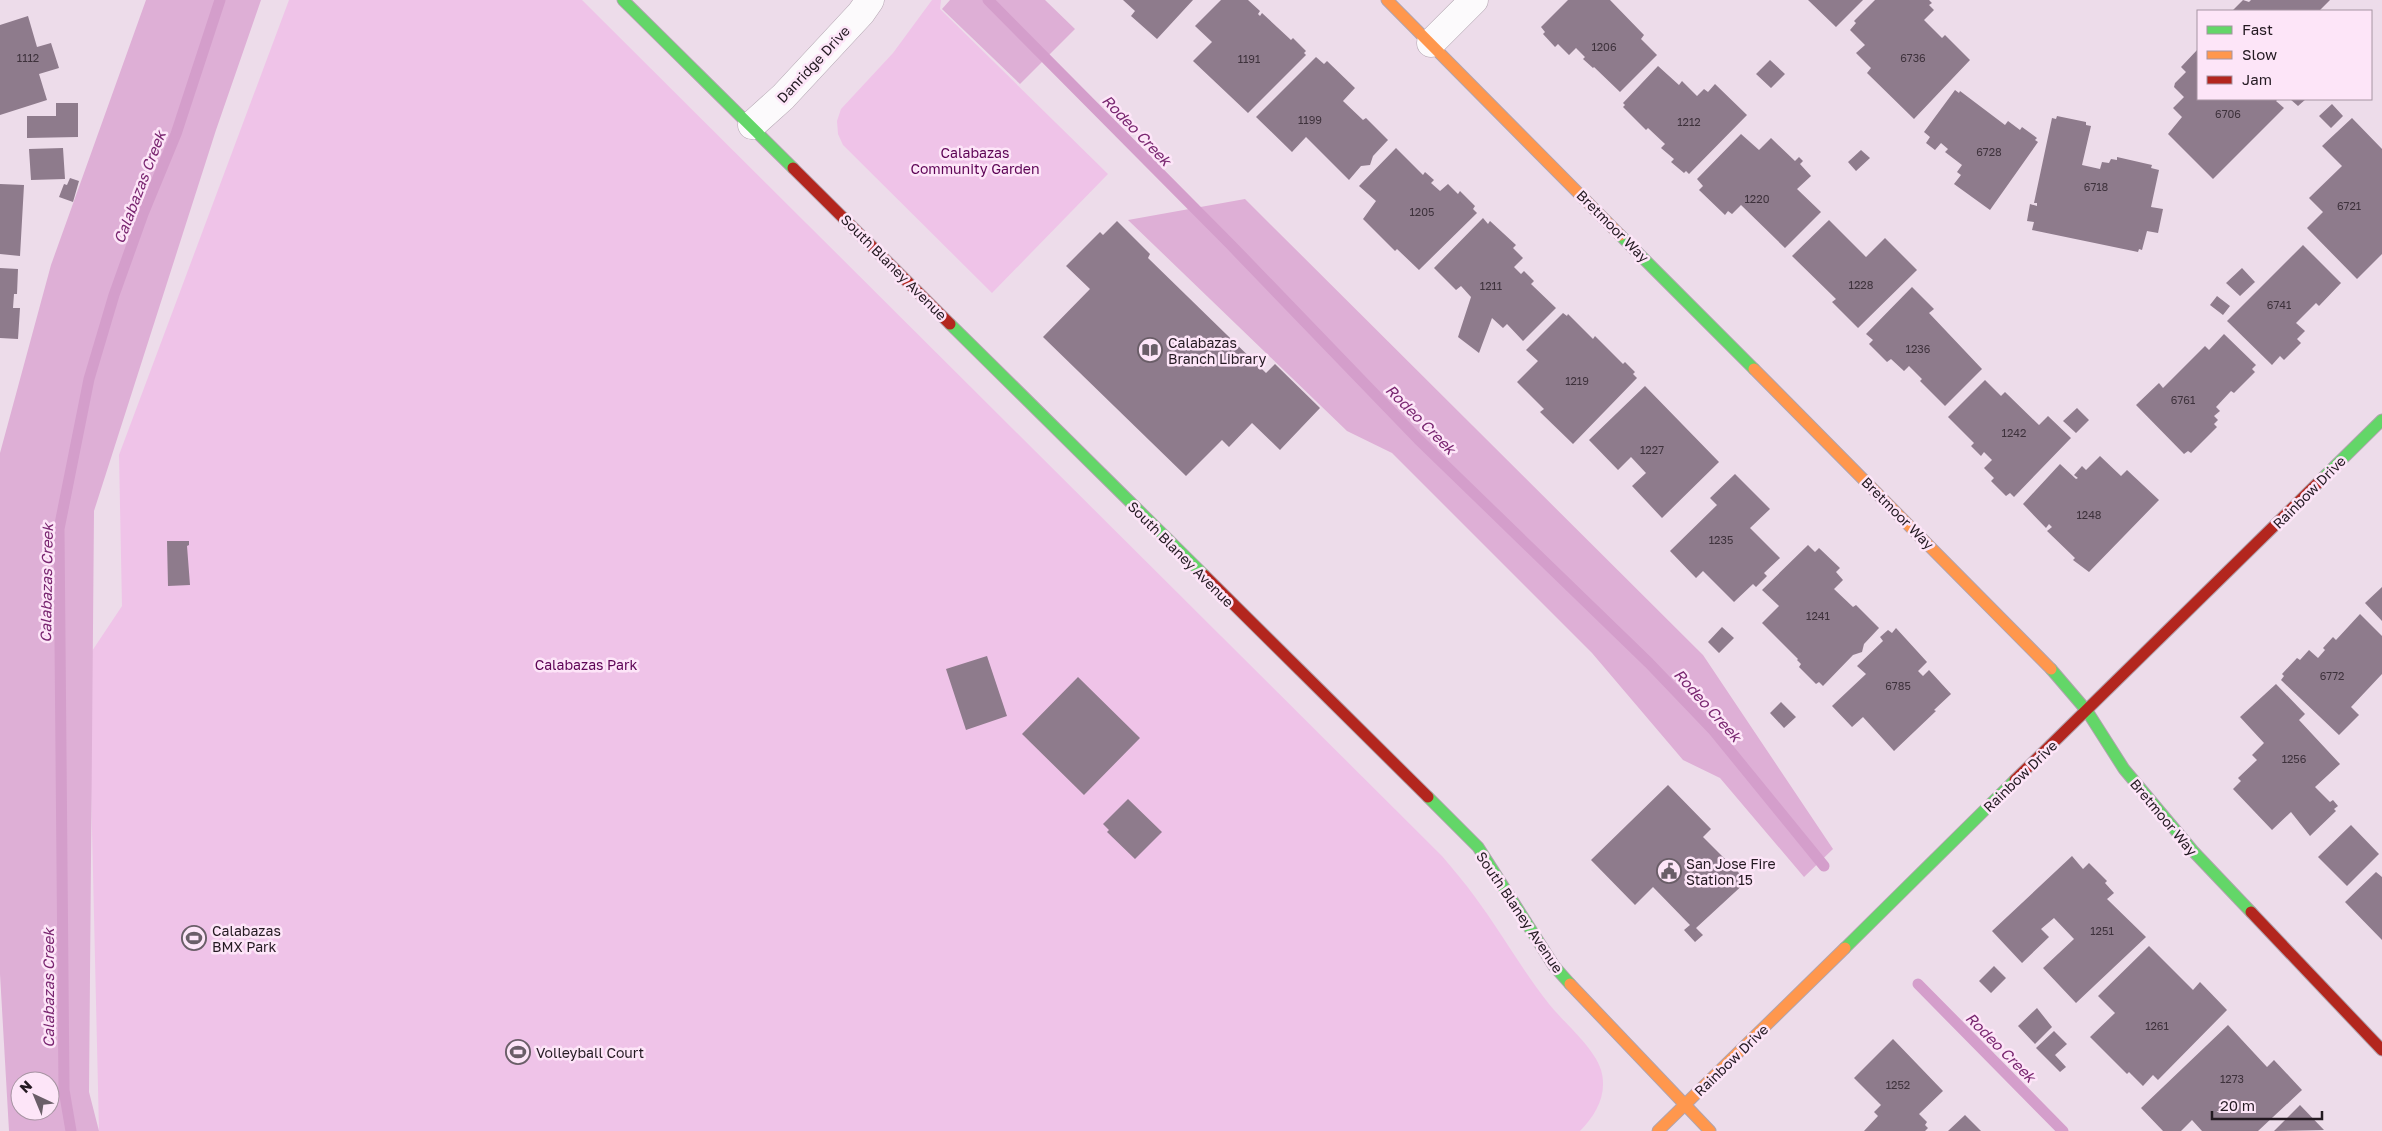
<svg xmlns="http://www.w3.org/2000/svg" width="2382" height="1131" font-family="'Golos Text',sans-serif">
<rect width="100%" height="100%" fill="#eddcea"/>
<path fill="#efc3e8" d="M 289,0 L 582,0 L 1442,856 C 1453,869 1465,883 1475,897 C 1501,932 1522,970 1549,1004 C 1564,1023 1594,1047 1601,1070 C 1608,1094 1596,1115 1580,1131 L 99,1131 L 88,657 L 122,606 L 119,455 Z
M 932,0 L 941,0 L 940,9 L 1108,174 L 992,293 L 843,145 L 838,134 L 837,121 L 841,109 L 893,53 Z"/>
<path fill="#deafd6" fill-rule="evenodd" d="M 146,0 L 261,0 L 216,130 L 94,511 L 89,1092 L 99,1131 L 9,1131 L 0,974 L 0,453 L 51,265 ZM 20,1081 L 50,1081 L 50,1111 L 20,1111 Z
M 950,0 L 1045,0 L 1075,29 L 1020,84 L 942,9 Z
M 1245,199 L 1703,655 L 1833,849 L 1804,877 L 1720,778 L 1683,760 L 1592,653 L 1392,453 L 1347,431 L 1128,220 Z"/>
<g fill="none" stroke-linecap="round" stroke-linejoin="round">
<path stroke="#d49ecb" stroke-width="11" d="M 988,0 L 1230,244 L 1418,439 L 1649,663 L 1714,731 L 1824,866
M 1918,984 L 2063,1131
M 71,1131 L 64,1090 L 59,529 L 89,379 L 114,295 L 143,214 L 176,134 L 220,0"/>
</g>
<path fill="#8e7b8c" d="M 1123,0 L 1193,0 L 1157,39 L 1131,16 L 1135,11 Z
M 1221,0 L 1248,0 L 1260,11 L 1258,14 L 1260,16 L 1262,13 L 1291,40 L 1293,38 L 1306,51 L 1304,53 L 1306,55 L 1248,113 L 1193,61 L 1212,42 L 1195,26 Z
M 1568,0 L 1610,0 L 1644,35 L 1641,39 L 1657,55 L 1620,92 L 1594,67 L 1593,68 L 1583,59 L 1585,57 L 1576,48 L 1569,55 L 1558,44 L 1555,47 L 1543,34 L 1545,32 L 1541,27 Z
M 1808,0 L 1863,0 L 1836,27 Z
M 1875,0 L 1929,0 L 1932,3 L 1929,5 L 1934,10 L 1924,20 L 1942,38 L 1945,35 L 1970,60 L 1914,119 L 1867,73 L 1871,68 L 1856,53 L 1865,45 L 1850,30 L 1856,23 L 1854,21 Z
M 2243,0 L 2249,2 L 2251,0 L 2330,0 L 2319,11 L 2232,11 Z
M 28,16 L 37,47 L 51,43 L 59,68 L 39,74 L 47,100 L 0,115 L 0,25 Z
M 2198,49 L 2198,99 L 2278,99 L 2276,101 L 2284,108 L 2213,179 L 2168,134 L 2182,117 L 2173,108 L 2184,97 L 2174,87 L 2175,83 L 2186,72 L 2181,67 Z
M 1316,57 L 1324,64 L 1327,61 L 1355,88 L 1343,101 L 1363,120 L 1366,118 L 1388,140 L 1373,156 L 1370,165 L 1361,166 L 1349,180 L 1306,137 L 1292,152 L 1256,117 Z
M 1770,60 L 1785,74 L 1771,88 L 1756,74 Z
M 1658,66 L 1679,85 L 1682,81 L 1697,96 L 1704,89 L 1708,92 L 1715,84 L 1747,115 L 1689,174 L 1686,171 L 1684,173 L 1671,162 L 1674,159 L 1661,148 L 1665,144 L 1648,128 L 1646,130 L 1623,107 L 1625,105 L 1623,103 Z
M 1955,90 L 1959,93 L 1960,91 L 2005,125 L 2008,121 L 2020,130 L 2022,127 L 2037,138 L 2035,140 L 2038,142 L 1990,210 L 1954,184 L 1961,175 L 1957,172 L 1962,165 L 1945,152 L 1948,149 L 1941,143 L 1935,150 L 1926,143 L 1930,137 L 1924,132 Z
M 2290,99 L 2306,99 L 2298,106 Z
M 56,103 L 78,103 L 78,137 L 27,138 L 27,116 L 56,116 Z
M 2332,104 L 2343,116 L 2331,128 L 2319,116 Z
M 2057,116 L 2086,122 L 2086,125 L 2091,126 L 2082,165 L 2100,169 L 2102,162 L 2109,163 L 2111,159 L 2117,160 L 2117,157 L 2152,165 L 2151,168 L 2159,170 L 2151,207 L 2163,209 L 2158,233 L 2147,231 L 2142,250 L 2139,249 L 2138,252 L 2032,230 L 2034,222 L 2027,221 L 2030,204 L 2037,206 L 2037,203 L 2034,203 L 2052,118 L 2056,119 Z
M 2352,118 L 2382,149 L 2382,254 L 2357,279 L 2307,228 L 2323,212 L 2309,198 L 2342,166 L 2322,146 Z
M 1741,134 L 1759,150 L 1771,138 L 1795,161 L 1799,157 L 1803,161 L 1800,164 L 1811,176 L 1797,189 L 1821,212 L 1785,248 L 1741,205 L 1732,214 L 1728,211 L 1725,215 L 1699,190 L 1703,186 L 1697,179 Z
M 63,148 L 65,179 L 31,180 L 29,149 Z
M 1396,148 L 1423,175 L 1425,172 L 1434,180 L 1431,183 L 1440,191 L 1448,184 L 1458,194 L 1460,191 L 1475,206 L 1473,209 L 1477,213 L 1419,270 L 1397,249 L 1395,251 L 1363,219 L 1376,201 L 1359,186 Z
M 1861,150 L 1870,158 L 1856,171 L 1848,162 Z
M 70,178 L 79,181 L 73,202 L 59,197 L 64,184 L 67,185 Z
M 0,184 L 24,185 L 20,256 L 0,254 Z
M 1483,218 L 1488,224 L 1490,221 L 1516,245 L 1513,248 L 1523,258 L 1514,267 L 1521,274 L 1524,271 L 1534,281 L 1531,284 L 1556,308 L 1523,341 L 1507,324 L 1503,328 L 1492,318 L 1479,353 L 1458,337 L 1471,297 L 1461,286 L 1456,290 L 1434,268 Z
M 1829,220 L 1866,257 L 1885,238 L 1917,270 L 1858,328 L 1832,302 L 1836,299 L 1792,256 Z
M 1117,221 L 1150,254 L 1148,258 L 1266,373 L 1275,364 L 1320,408 L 1280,450 L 1252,423 L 1229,447 L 1222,440 L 1186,476 L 1043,337 L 1090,289 L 1066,266 L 1100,232 L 1103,235 Z
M 2303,245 L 2341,283 L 2319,306 L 2316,303 L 2296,323 L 2305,331 L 2297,339 L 2301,343 L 2284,360 L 2280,356 L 2272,365 L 2227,321 Z
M 0,268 L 18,269 L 17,294 L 14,294 L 13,308 L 20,308 L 18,339 L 0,338 Z
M 2242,268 L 2255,282 L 2240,296 L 2226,283 Z
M 1912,287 L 1934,309 L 1929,313 L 1982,369 L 1945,406 L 1920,381 L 1922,379 L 1909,366 L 1904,371 L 1891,359 L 1887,362 L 1869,344 L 1873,340 L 1866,334 Z
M 2217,296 L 2230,306 L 2223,315 L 2210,305 Z
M 1563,313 L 1567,316 L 1568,314 L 1593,339 L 1595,336 L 1623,364 L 1625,362 L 1635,372 L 1633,374 L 1637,378 L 1573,444 L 1540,412 L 1544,409 L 1517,382 L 1538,361 L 1526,350 Z
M 2224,334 L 2256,365 L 2252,369 L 2255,372 L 2234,393 L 2231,391 L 2216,407 L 2220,411 L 2214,416 L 2218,420 L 2214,424 L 2217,427 L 2191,453 L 2188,451 L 2184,454 L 2136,405 L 2159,383 L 2163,388 L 2205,346 L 2209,350 Z
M 1985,380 L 2001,396 L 2005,392 L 2039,425 L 2048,416 L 2071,438 L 2014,497 L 2010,493 L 2006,496 L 1991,481 L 1994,478 L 1984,468 L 1992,460 L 1984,452 L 1981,456 L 1971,446 L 1974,443 L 1948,417 Z
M 1645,386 L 1719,462 L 1662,518 L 1632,486 L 1646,473 L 1631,457 L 1618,470 L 1589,440 Z
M 2077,408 L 2089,420 L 2076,433 L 2063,421 Z
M 2100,456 L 2121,476 L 2127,470 L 2159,500 L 2089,572 L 2073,560 L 2075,558 L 2047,531 L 2052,527 L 2049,524 L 2046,528 L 2023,504 L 2060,464 L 2076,479 L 2078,478 L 2074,475 L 2082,466 L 2086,470 Z
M 1735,474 L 1770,509 L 1750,528 L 1780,558 L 1764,573 L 1767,576 L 1756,587 L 1753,584 L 1734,602 L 1703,571 L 1696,578 L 1670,551 L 1717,505 L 1710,498 Z
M 167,541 L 189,541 L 189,545 L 187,546 L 190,585 L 168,586 Z
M 1808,545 L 1815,552 L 1819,548 L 1840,568 L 1836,572 L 1843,580 L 1834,589 L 1853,607 L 1856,605 L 1879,628 L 1864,644 L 1862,652 L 1853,655 L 1823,686 L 1819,682 L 1816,684 L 1799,667 L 1801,664 L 1797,660 L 1798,659 L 1762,623 L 1779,606 L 1762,590 Z
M 2382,587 L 2382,621 L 2365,603 Z
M 2360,614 L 2382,636 L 2382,674 L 2351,707 L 2359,715 L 2339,735 L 2281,680 L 2284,676 L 2282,674 L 2297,658 L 2300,660 L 2309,650 L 2318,658 L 2325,650 L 2323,648 L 2333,637 L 2336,640 Z
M 1722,627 L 1734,638 L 1719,653 L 1708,642 Z
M 1896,628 L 1927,662 L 1918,671 L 1923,676 L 1929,670 L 1951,694 L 1934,710 L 1936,711 L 1894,751 L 1863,717 L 1852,727 L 1832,706 L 1866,674 L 1857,666 L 1883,641 L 1880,637 L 1888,630 L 1892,633 Z
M 987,656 L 1007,716 L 966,730 L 946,669 Z
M 1078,677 L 1140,738 L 1084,795 L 1022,734 Z
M 2276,684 L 2305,714 L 2299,720 L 2340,764 L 2315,787 L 2330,802 L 2333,800 L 2338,806 L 2334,809 L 2336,811 L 2310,836 L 2291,812 L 2272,830 L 2233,789 L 2241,781 L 2238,778 L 2257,760 L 2252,755 L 2264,743 L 2240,717 Z
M 1781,702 L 1796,717 L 1784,728 L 1770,713 Z
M 1668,785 L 1711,829 L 1703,837 L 1747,881 L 1696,928 L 1703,935 L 1695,942 L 1684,930 L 1690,925 L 1653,887 L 1635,905 L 1591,860 Z
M 1128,799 L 1162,832 L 1135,859 L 1107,832 L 1109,830 L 1103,824 Z
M 2351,825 L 2379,854 L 2347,886 L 2318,857 Z
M 2072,856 L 2083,869 L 2089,863 L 2107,881 L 2105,883 L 2114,893 L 2107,899 L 2146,937 L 2076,1003 L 2043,968 L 2074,939 L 2054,918 L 2041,929 L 2049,937 L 2022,963 L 1992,931 Z
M 2376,872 L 2382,877 L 2382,940 L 2345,902 Z
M 2149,946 L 2193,990 L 2200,982 L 2227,1010 L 2158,1080 L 2153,1075 L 2143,1086 L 2129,1072 L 2127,1074 L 2090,1037 L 2115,1013 L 2098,996 Z
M 1994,966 L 2006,978 L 1991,993 L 1979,981 Z
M 2037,1008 L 2052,1027 L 2035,1044 L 2018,1026 Z
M 2228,1025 L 2267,1067 L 2274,1060 L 2302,1090 L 2258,1131 L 2202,1131 L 2192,1120 L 2181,1131 L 2163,1131 L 2141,1108 Z
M 2054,1031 L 2067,1044 L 2055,1055 L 2066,1067 L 2060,1072 L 2036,1048 Z
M 1893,1039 L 1943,1091 L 1919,1114 L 1927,1122 L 1925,1125 L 1928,1128 L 1925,1131 L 1864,1131 L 1878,1116 L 1874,1112 L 1881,1105 L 1854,1078 Z
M 2300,1105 L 2324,1130 L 2274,1131 Z
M 1965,1115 L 1981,1131 L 1948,1131 Z"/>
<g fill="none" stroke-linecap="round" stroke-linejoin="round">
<defs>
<path id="street" d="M 1431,43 L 1474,0
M 752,125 L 783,97 L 861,13 L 870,0"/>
<path id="fast" d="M 623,0 L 793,168
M 1620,235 L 1754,369
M 950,324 L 1204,575
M 2323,478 L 2382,420
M 2051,669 L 2087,711 L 2124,769 L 2193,851 L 2251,912
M 1428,797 L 1478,847 L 1554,966 L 1570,984
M 1845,948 L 2015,780"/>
<path id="slow" d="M 1387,0 L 1620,235
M 1754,369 L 2051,669
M 1570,984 L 1710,1131
M 1658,1131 L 1845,948"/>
<path id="jam" d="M 793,168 L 950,324
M 1204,575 L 1428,797
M 2015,780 L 2323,478
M 2251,912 L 2382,1050"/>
</defs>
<use href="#street" stroke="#b0a3ae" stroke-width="29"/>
<use href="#fast" stroke="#b0a3ae" stroke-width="13"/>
<use href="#slow" stroke="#b0a3ae" stroke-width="13"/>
<use href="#jam" stroke="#b0a3ae" stroke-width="13"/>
<use href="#street" stroke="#fcfafc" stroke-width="28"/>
<use href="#fast" stroke="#63d668" stroke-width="11"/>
<use href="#slow" stroke="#ff974d" stroke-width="11"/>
<use href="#jam" stroke="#b3261e" stroke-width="11"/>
</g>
<defs>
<symbol id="library-ring" viewBox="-11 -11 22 22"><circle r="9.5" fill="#fde5f8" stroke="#6a5e68" stroke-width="1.5"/><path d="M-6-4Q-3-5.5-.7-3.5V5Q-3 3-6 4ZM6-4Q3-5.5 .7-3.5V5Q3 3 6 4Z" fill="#6a5e68"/></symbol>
<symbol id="civic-ring" viewBox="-11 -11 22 22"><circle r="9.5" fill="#fde5f8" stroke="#6a5e68" stroke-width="1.5"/><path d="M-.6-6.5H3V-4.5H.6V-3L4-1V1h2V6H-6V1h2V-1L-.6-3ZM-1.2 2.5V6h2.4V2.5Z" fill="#6a5e68"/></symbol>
<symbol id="stadium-ring" viewBox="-11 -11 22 22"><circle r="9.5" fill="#fde5f8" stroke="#6a5e68" stroke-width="1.5"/><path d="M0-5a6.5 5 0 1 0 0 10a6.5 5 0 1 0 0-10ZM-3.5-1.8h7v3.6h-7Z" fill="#6a5e68"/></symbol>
</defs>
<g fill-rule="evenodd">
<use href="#library-ring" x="1136" y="336" width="28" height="28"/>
<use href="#civic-ring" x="1655" y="857" width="28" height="28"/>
<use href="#stadium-ring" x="180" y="924" width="28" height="28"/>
<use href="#stadium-ring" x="504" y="1038" width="28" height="28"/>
</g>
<g text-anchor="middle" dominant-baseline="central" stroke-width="5" stroke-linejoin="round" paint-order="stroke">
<g font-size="11" fill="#3e323c">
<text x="1604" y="46">1206</text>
<text x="28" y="57">1112</text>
<text x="1913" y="57">6736</text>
<text x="1249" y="58">1191</text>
<text x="2228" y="113">6706</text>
<text x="1310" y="119">1199</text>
<text x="1689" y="121">1212</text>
<text x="1989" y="151">6728</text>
<text x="2096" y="186">6718</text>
<text x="1757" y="198">1220</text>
<text x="2349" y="205">6721</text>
<text x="1422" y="211">1205</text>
<text x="1861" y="284">1228</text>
<text x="1491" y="285">1211</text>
<text x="2279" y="304">6741</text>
<text x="1918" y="348">1236</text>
<text x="1577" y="380">1219</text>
<text x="2183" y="399">6761</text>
<text x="2014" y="432">1242</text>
<text x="1652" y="449">1227</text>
<text x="2089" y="514">1248</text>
<text x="1721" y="539">1235</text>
<text x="1818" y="615">1241</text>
<text x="2332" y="675">6772</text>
<text x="1898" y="685">6785</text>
<text x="2294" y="758">1256</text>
<text x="2102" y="930">1251</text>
<text x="2157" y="1025">1261</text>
<text x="2232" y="1078">1273</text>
<text x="1898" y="1084">1252</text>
</g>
<g font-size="14" fill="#241a22" stroke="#fde5f8">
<text transform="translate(813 64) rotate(-47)">Danridge Drive</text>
<text transform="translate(1613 226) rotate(45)">Bretmoor Way</text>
<text transform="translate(894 267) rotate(45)">South Blaney Avenue</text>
<text transform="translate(2309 492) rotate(-45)">Rainbow Drive</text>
<text transform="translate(1898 513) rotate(45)">Bretmoor Way</text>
<text transform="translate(1181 554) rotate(45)">South Blaney Avenue</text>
<text transform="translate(2020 776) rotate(-44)">Rainbow Drive</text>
<text transform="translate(2164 817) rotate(50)">Bretmoor Way</text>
<text transform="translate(1520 912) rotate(56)">South Blaney Avenue</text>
<text transform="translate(1731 1060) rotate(-44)">Rainbow Drive</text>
</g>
<g font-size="14" fill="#5d0455" stroke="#fde5f8">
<text x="975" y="152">Calabazas<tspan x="975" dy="16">Community Garden</tspan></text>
<text x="586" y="664">Calabazas Park</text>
</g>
<g font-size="14" fill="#241a22" stroke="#fde5f8" text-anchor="start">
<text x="1168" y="342">Calabazas<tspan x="1168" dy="16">Branch Library</tspan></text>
<text x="1686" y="863">San Jose Fire<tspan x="1686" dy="16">Station 15</tspan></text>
<text x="212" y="930">Calabazas<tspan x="212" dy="16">BMX Park</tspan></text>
<text x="536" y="1052">Volleyball Court</text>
</g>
<g font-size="15" font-style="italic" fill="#792670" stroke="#fde5f8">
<text transform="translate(1137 130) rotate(46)">Rodeo Creek</text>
<text transform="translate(139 187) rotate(-69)">Calabazas Creek</text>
<text transform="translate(1421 419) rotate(45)">Rodeo Creek</text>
<text transform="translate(46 583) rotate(-89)">Calabazas Creek</text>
<text transform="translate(1708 705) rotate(48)">Rodeo Creek</text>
<text transform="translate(48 988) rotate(-90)">Calabazas Creek</text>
<text transform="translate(2001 1047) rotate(45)">Rodeo Creek</text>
</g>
</g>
<rect x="2197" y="10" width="175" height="90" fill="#fde5f8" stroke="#a694a2"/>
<rect x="2207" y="26" width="25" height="8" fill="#63d668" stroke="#a694a2"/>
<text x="2242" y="35" font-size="15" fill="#241a22">Fast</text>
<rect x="2207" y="51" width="25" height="8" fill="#ff974d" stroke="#a694a2"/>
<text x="2242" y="60" font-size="15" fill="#241a22">Slow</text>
<rect x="2207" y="76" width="25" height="8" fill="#b3261e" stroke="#a694a2"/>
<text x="2242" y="85" font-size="15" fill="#241a22">Jam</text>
<g transform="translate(35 1096) rotate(316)"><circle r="24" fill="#fde5f8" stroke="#a694a2"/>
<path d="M0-4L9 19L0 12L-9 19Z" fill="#6a5e68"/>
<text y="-8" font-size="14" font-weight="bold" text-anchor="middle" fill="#241a22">N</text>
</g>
<path d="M2212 1111v8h110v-8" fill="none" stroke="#241a22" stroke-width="2.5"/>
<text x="2220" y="1111" font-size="15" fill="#241a22" stroke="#fde5f8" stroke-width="4" paint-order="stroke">20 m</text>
</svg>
